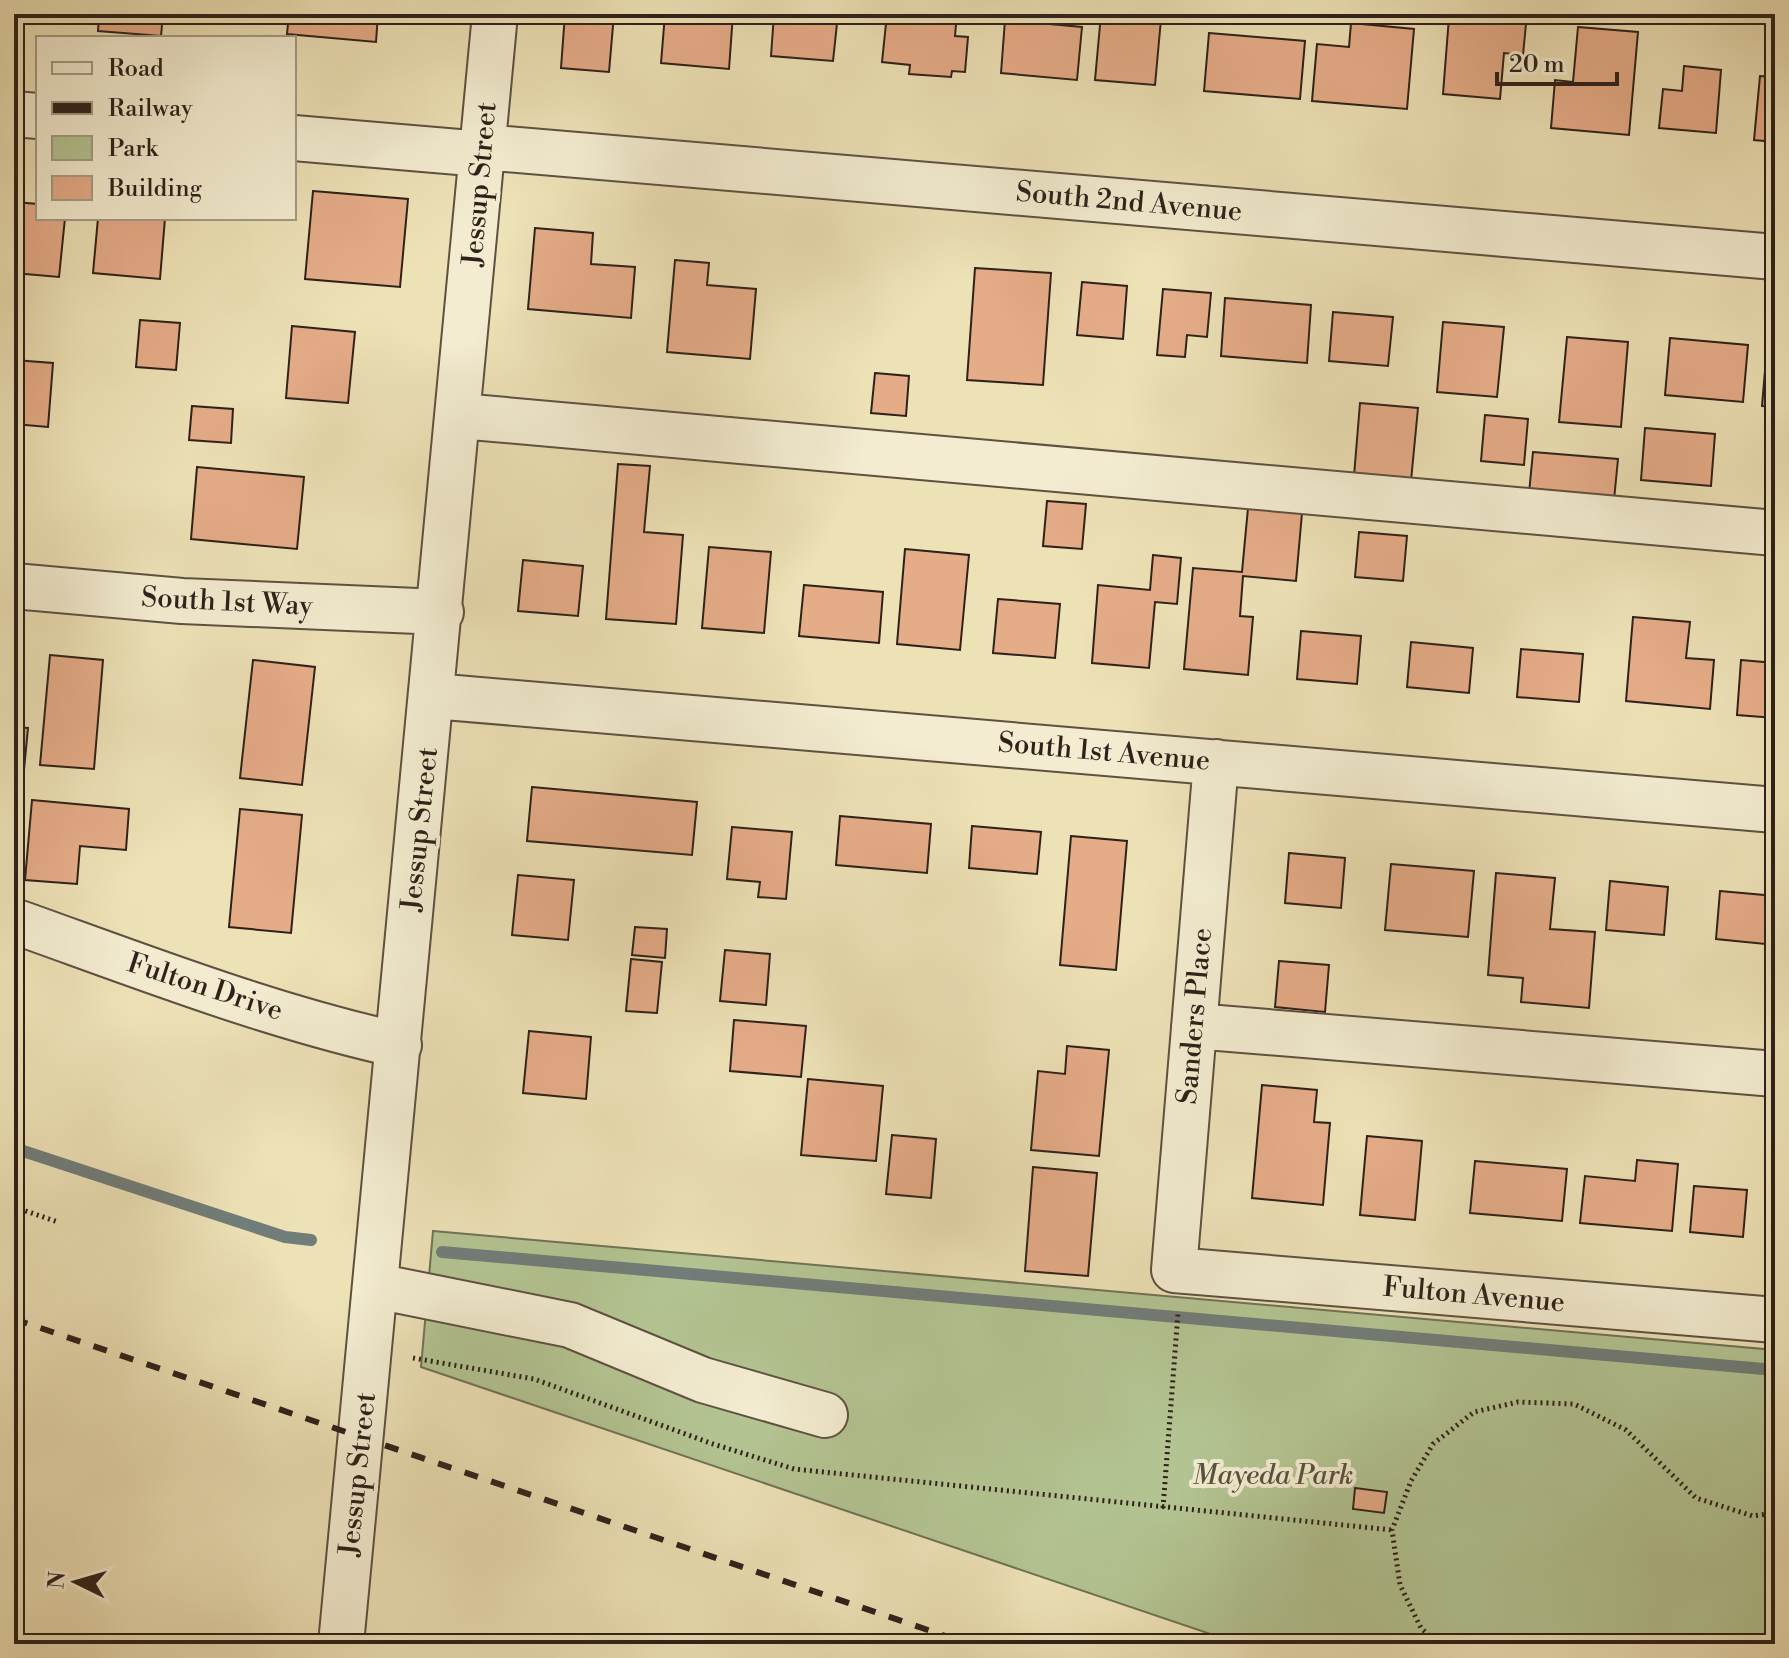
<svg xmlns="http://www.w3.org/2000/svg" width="1789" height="1658" font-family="'Libre Bodoni',serif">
<rect width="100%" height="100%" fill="#ede1b6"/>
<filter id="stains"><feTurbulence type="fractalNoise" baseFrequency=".0025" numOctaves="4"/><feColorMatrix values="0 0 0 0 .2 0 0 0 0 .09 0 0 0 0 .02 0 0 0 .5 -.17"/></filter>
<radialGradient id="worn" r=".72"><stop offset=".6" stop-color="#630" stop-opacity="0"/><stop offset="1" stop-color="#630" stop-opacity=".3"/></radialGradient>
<path fill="#b3c492" stroke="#707256" stroke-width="2" d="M 433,1231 L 1775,1350 L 1775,1644 L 1240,1644 L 421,1367 Z"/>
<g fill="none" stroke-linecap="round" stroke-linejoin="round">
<path stroke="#717d79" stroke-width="12" d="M 14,1148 L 285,1237 L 311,1240
M 442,1252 L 1775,1370"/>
</g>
<path fill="#e5ac88" stroke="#2e211a" stroke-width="2" d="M 99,14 L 163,14 L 161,36 L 98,31 Z
M 289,14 L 378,14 L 376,42 L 287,34 Z
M 565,14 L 614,14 L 609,72 L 561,68 Z
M 665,14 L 733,14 L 729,69 L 661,63 Z
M 774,14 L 838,14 L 833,61 L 771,56 Z
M 887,14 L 957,14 L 955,36 L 968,37 L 965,72 L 952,71 L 951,77 L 909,74 L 910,65 L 882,62 Z
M 1101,14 L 1161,19 L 1155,85 L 1095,80 Z
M 1770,14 L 1775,14 L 1775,51 L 1767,50 Z
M 1449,17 L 1526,24 L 1523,55 L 1504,53 L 1500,99 L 1443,94 Z
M 1005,20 L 1082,27 L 1077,80 L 1001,73 Z
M 1351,23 L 1414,29 L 1407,109 L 1312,101 L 1317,44 L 1349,47 Z
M 1578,27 L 1638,32 L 1629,135 L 1551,128 L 1555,80 L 1573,82 Z
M 1209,33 L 1305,41 L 1300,99 L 1204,91 Z
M 1684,66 L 1721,70 L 1716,133 L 1659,128 L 1663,89 L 1682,91 Z
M 1760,76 L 1775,77 L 1775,142 L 1754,140 Z
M 313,191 L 408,199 L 400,287 L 305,279 Z
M 14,202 L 38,204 L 38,218 L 65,218 L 59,277 L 14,273 Z
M 98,218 L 165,218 L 160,279 L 93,273 Z
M 535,228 L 593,233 L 591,264 L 635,267 L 631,318 L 528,309 Z
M 675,260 L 709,263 L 707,285 L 756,289 L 750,359 L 667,352 Z
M 975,268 L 1051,273 L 1043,385 L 967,380 Z
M 1082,282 L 1127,286 L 1123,339 L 1077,335 Z
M 1163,289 L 1211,293 L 1207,337 L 1187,335 L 1185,357 L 1157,355 Z
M 1225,298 L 1311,305 L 1307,363 L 1221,356 Z
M 1333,312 L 1393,317 L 1388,366 L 1329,361 Z
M 140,320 L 180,323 L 176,370 L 136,367 Z
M 1443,322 L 1504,327 L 1497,397 L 1437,392 Z
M 292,326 L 355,332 L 348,403 L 286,398 Z
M 1567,337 L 1628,342 L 1621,427 L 1559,422 Z
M 1670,338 L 1748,345 L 1743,402 L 1665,395 Z
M 1767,347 L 1775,348 L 1775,408 L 1762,406 Z
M 14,360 L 53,363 L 48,427 L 14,424 Z
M 875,373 L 909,376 L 906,416 L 871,413 Z
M 1360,403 L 1418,408 L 1411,481 L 1354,476 Z
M 192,406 L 233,409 L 231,443 L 189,440 Z
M 1485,415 L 1528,419 L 1524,465 L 1481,461 Z
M 1645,428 L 1715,434 L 1711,486 L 1641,480 Z
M 1533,452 L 1618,459 L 1614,500 L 1529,493 Z
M 618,464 L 650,466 L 644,532 L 683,535 L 676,624 L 606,619 Z
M 197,467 L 304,477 L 297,549 L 191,539 Z
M 1047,501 L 1086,504 L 1082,549 L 1043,546 Z
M 1248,508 L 1302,513 L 1296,581 L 1243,576 L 1240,616 L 1253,617 L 1248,675 L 1184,669 L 1193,568 L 1242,572 Z
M 1359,532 L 1407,536 L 1403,581 L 1355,577 Z
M 709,547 L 771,552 L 764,633 L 702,628 Z
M 905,549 L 969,555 L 960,650 L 897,644 Z
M 1153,555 L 1181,558 L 1177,604 L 1155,602 L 1149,668 L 1092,663 L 1098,585 L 1150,590 Z
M 523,560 L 583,566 L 578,616 L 518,611 Z
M 804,585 L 883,592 L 879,643 L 799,636 Z
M 998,599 L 1060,604 L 1055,658 L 993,653 Z
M 1633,617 L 1690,622 L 1686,658 L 1714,660 L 1710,709 L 1626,701 Z
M 1301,631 L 1361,636 L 1357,684 L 1297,679 Z
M 1411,642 L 1473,648 L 1469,693 L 1407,687 Z
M 1521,649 L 1583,654 L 1579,702 L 1517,697 Z
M 50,655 L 103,660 L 94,769 L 40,765 Z
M 253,660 L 315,667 L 302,785 L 240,778 Z
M 1741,660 L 1775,663 L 1775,718 L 1737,715 Z
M 14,727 L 28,728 L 23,780 L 14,780 Z
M 532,787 L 697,802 L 692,855 L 527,841 Z
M 32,800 L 129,809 L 126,850 L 80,846 L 77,884 L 25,880 Z
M 240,809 L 302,815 L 291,933 L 229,927 Z
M 840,816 L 931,824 L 927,873 L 836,865 Z
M 972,826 L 1041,832 L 1037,874 L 969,868 Z
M 732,827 L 792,832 L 786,899 L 758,897 L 760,882 L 727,879 Z
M 1071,836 L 1127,841 L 1116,970 L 1060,965 Z
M 1289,853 L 1345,858 L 1341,908 L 1285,903 Z
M 1391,864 L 1474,871 L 1468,937 L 1385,930 Z
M 1496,873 L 1555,878 L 1550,929 L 1595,932 L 1589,1008 L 1521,1002 L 1523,978 L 1488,975 Z
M 518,875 L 574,880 L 568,940 L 512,935 Z
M 1610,881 L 1668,887 L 1664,935 L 1606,930 Z
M 1720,891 L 1775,896 L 1775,945 L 1716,939 Z
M 635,927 L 667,929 L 665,958 L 632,955 Z
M 725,950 L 770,954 L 766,1005 L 720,1001 Z
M 631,959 L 662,962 L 657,1013 L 626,1011 Z
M 1279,961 L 1329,965 L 1325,1012 L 1275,1007 Z
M 734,1020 L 806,1026 L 801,1077 L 730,1071 Z
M 529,1031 L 591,1037 L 586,1099 L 523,1093 Z
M 1067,1046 L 1109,1050 L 1099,1156 L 1031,1150 L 1038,1071 L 1065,1074 Z
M 808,1079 L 883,1086 L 876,1161 L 801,1155 Z
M 1262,1085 L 1317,1090 L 1314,1122 L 1330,1123 L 1323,1205 L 1252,1198 Z
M 892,1135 L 936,1139 L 931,1198 L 886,1194 Z
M 1367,1136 L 1422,1141 L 1415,1220 L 1360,1215 Z
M 1637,1160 L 1678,1164 L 1672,1231 L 1580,1223 L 1585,1176 L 1635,1181 Z
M 1475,1161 L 1567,1169 L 1562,1221 L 1470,1213 Z
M 1033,1167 L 1097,1173 L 1088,1276 L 1025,1271 Z
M 1694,1186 L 1747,1190 L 1743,1237 L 1690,1232 Z
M 1355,1488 L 1387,1492 L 1384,1513 L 1353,1509 Z"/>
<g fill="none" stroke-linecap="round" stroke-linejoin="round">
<defs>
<path id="minor" d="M 14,114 L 38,116
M 294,138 L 482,154
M 483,147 L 1775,257
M 460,416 L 1775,533
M 14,586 L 182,601 L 441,612
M 433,696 L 1775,810
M 1216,762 L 1174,1270 L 1775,1320
M 14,921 C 140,966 268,1016 399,1045
M 1194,1026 L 1775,1074
M 376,1286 L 570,1325 L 703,1380 L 825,1415
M 341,1644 L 495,14"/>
</defs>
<use href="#minor" stroke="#5e5141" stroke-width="48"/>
<path stroke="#2e211a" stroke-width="5" stroke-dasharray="2 4" stroke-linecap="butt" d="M 14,1207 L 58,1222
M 413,1358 L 534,1379 L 713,1444 L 794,1469 L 1392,1530
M 1163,1508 L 1178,1313
M 1438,1644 L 1421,1628 L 1400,1585 L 1392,1530 L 1411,1481 L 1433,1444 L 1474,1412 L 1518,1402 L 1574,1404 L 1626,1430 L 1696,1498 L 1753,1516 L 1775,1513"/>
<use href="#minor" stroke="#f3ecd0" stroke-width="44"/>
<path stroke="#2e211a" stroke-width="6" stroke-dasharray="14 14" stroke-linecap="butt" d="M 14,1319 L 969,1644"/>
</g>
<g text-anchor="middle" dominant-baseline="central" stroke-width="8" stroke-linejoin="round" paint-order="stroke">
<g font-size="28" fill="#2e211a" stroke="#f3ecd0">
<text transform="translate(480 184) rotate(-85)">Jessup Street</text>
<text transform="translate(1129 202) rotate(5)">South 2nd Avenue</text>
<text transform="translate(227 602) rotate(3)">South 1st Way</text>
<text transform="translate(1104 752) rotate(5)">South 1st Avenue</text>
<text transform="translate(420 829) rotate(-84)">Jessup Street</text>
<text transform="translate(205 987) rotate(18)">Fulton Drive</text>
<text transform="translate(1195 1016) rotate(-85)">Sanders Place</text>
<text transform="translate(1474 1295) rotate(5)">Fulton Avenue</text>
<text transform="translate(358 1474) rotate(-84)">Jessup Street</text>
</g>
<g font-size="28" font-style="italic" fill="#56523e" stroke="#f3ecd0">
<text x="1273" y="1475">Mayeda Park</text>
</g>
</g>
<rect width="1789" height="1658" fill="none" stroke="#ede1b6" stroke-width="48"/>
<rect x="16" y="16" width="1757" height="1626" fill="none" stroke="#2e211a" stroke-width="4"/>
<rect x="24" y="24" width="1741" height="1610" fill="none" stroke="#2e211a" stroke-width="2"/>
<rect x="36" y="36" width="260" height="184" fill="#f3ecd0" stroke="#a49b87" stroke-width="2"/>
<rect x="52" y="62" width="40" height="12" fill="#f3ecd0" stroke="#a49b87" stroke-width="2"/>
<text x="108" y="76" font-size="24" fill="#2e211a">Road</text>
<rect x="52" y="102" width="40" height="12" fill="#2e211a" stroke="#a49b87" stroke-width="2"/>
<text x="108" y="116" font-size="24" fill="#2e211a">Railway</text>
<rect x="52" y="136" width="40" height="24" fill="#b3c492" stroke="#a49b87" stroke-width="2"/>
<text x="108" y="156" font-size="24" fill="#2e211a">Park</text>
<rect x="52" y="176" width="40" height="24" fill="#e5ac88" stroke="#a49b87" stroke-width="2"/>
<text x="108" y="196" font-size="24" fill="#2e211a">Building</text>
<g transform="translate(76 1582) rotate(275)" stroke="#f3ecd0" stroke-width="6" paint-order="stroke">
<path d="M0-6L14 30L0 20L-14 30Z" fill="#2e211a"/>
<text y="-12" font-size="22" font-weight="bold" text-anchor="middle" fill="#2e211a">N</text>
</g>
<path d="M1497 72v12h120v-12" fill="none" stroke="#2e211a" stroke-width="4"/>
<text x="1509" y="72" font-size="24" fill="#2e211a" stroke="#f3ecd0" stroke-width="6" paint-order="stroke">20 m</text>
<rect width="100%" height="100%" filter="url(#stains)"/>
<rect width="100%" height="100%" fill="url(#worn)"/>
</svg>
